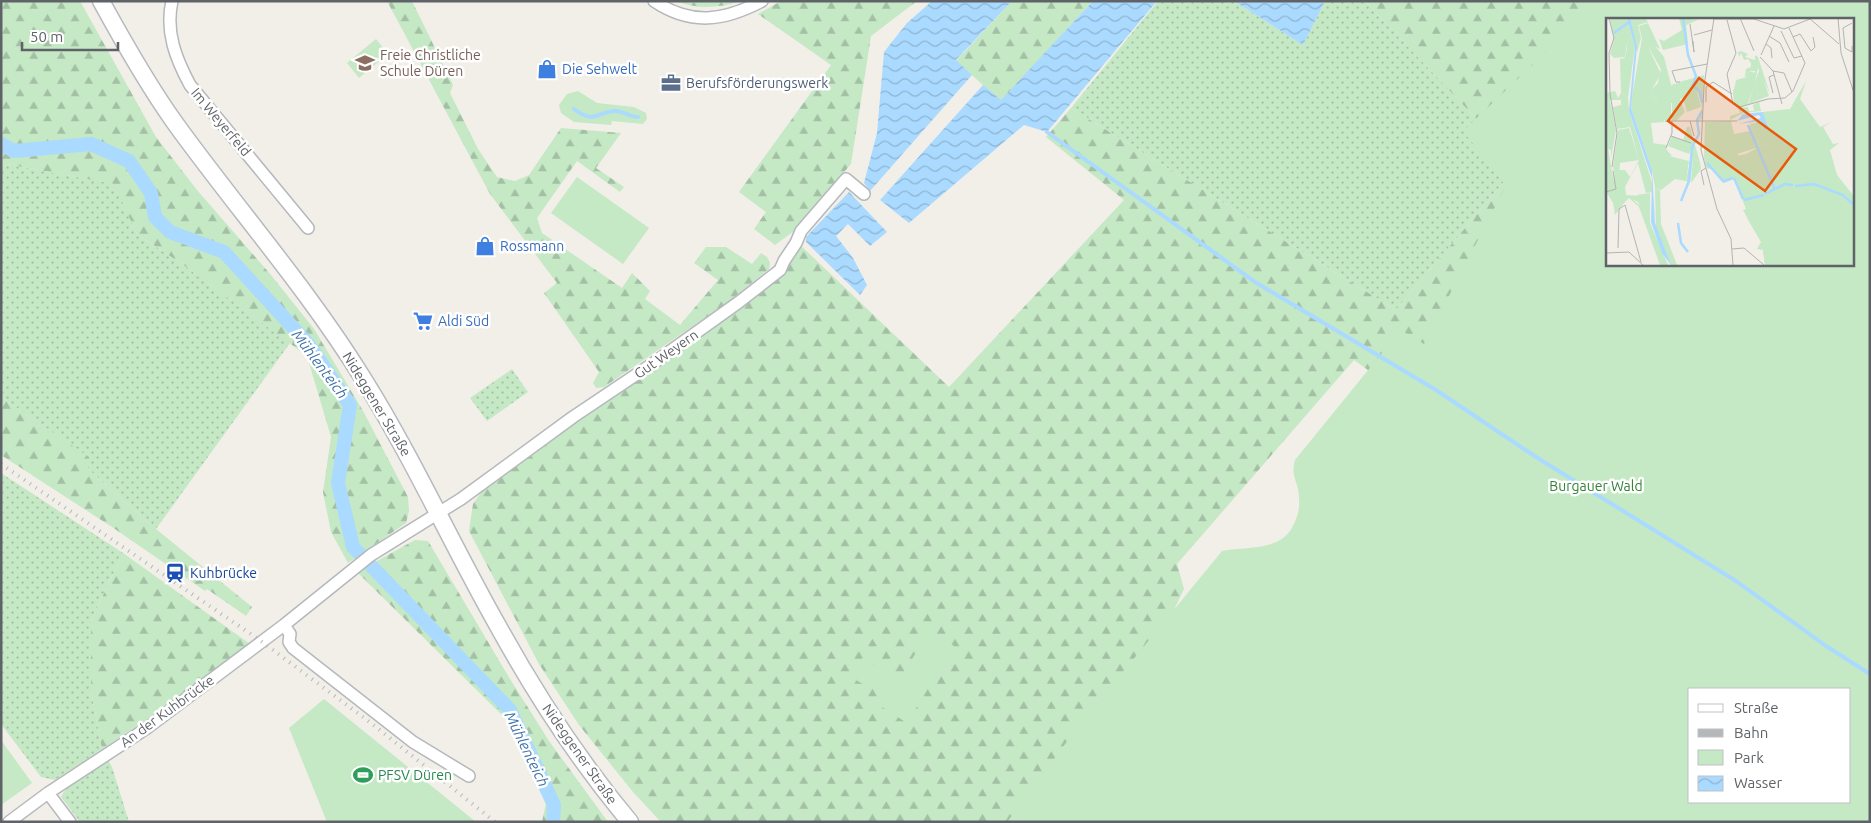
<svg xmlns="http://www.w3.org/2000/svg" width="1871" height="823" font-family="Ubuntu,sans-serif">
<defs>
<pattern id="grass-dots" width="8" height="8" patternUnits="userSpaceOnUse" patternTransform="scale(1.25)"><rect width="8" height="8" fill="#c5e8c5"/><path d="M2 2h.1M6 6h.1" fill="none" stroke="#a3c0a4" stroke-width="1.8" stroke-linecap="round"/></pattern>
<pattern id="forest-firs" width="22" height="20" patternUnits="userSpaceOnUse" patternTransform="scale(1.25)"><rect width="22" height="20" fill="#c5e8c5"/><path d="M5 1l3.5 6h-7zM16 11l3.5 6h-7z" fill="#a3c0a4"/></pattern>
<pattern id="water-waves" width="16" height="10" patternUnits="userSpaceOnUse" patternTransform="scale(1.25)"><rect width="16" height="10" fill="#aadaff"/><path d="M0 5q4-4 8 0t8 0" fill="none" stroke="#8eb4d2"/></pattern>
</defs>
<rect width="100%" height="100%" fill="#f1efe8"/>
<path fill="url(#grass-dots)" d="M 1158,1 L 1234,1 L 1303,45 L 1325,1 L 1365,1 L 1519,164 L 1396,310 L 1071,108 Z
M 1,163 L 115,184 L 137,234 L 182,264 L 290,343 L 156,529 L 88,469 L 88,457 L 1,397 Z
M 512,369 L 528,392 L 487,421 L 470,398 Z
M 1,473 L 123,553 L 91,621 L 91,691 L 102,749 L 55,780 L 41,777 L 1,724 Z
M 108,760 L 112,767 L 129,822 L 80,822 L 61,797 L 66,789 Z"/>
<path fill="url(#forest-firs)" d="M 1,1 L 80,1 L 156,137 L 197,190 L 271,275 L 314,329 L 362,409 L 408,497 L 409,511 L 406,523 L 348,563 L 331,532 L 323,492 L 331,437 L 307,356 L 182,264 L 137,234 L 114,184 L 1,163 Z
M 387,1 L 412,1 L 453,85 L 450,93 L 478,149 L 497,177 L 515,181 L 529,175 L 561,128 L 621,133 L 596,168 L 624,187 L 620,192 L 577,161 L 537,218 L 542,233 L 622,288 L 632,273 L 650,291 L 645,299 L 680,325 L 718,280 L 694,263 L 706,247 L 726,247 L 752,264 L 761,253 L 767,257 L 770,263 L 769,269 L 728,302 L 604,387 L 596,388 L 593,383 L 599,372 L 544,293 L 557,283 L 490,194 Z
M 676,1 L 741,1 C 719,8 698,10 676,1 Z
M 781,1 L 917,1 L 871,36 L 851,164 L 794,231 L 775,245 L 754,229 L 766,212 L 739,192 L 831,65 L 758,14 Z
M 1012,1 L 1093,1 L 1001,101 L 956,61 Z
M 1365,1 L 1870,1 L 1852,19 L 1607,19 L 1565,207 L 1870,661 L 1870,822 L 1850,802 L 1850,689 L 1807,686 L 1354,360 L 1177,564 L 1184,589 L 1172,614 L 1253,822 L 661,822 L 633,792 L 579,725 L 539,664 L 469,531 L 473,504 L 486,485 L 735,311 L 798,243 L 949,387 L 1124,200 L 1046,137 L 1071,108 L 1396,310 L 1519,164 Z
M 1,397 L 89,457 L 88,469 L 156,529 L 252,607 L 246,616 L 207,589 L 205,591 L 112,527 L 1,455 Z
M 415,540 L 428,541 L 510,679 L 549,741 L 608,822 L 542,822 L 546,803 L 512,725 L 357,572 Z
M 123,553 L 250,644 L 143,722 L 102,749 L 91,691 L 91,621 Z"/>
<path fill="#c5e8c5" fill-rule="evenodd" d="M 1595,1 L 1870,1 L 1870,822 L 1007,822 L 1077,728 L 1222,551 C 1247,546 1282,552 1294,524 C 1298,515 1300,507 1299,498 C 1299,482 1290,477 1295,460 L 1382,353 L 1387,322 L 1424,344 L 1506,186 L 1463,131 L 1592,8 ZM 1607,19 L 1852,19 L 1852,264 L 1607,264 ZM 1690,689 L 1850,689 L 1850,802 L 1690,802 Z
M 376,39 L 388,54 L 359,78 L 347,63 Z
M 578,91 L 597,103 L 634,107 L 646,113 L 647,119 L 643,124 L 612,121 L 611,125 L 574,122 L 561,113 L 559,105 L 567,94 Z
M 577,177 L 649,228 L 623,264 L 551,213 Z
M 930,630 L 954,646 L 907,723 L 882,707 L 890,693 L 875,684 L 871,689 L 856,680 L 866,665 L 860,661 L 862,658 L 899,680 Z
M 324,699 L 476,822 L 327,822 L 289,728 Z
M 1,740 L 32,783 L 1,805 Z"/>
<path fill="url(#water-waves)" d="M 932,1 L 1012,1 L 956,60 L 972,75 L 870,191 L 864,183 L 877,133 L 884,52 L 907,23 Z
M 1093,1 L 1157,1 L 1047,132 L 1024,125 L 909,223 L 880,200 L 983,85 L 1001,100 Z
M 1234,1 L 1325,1 L 1303,45 Z
M 849,192 L 887,232 L 870,246 L 848,224 L 836,236 L 853,258 L 867,285 L 860,295 L 806,242 L 806,237 Z"/>
<g fill="none" stroke-linecap="round" stroke-linejoin="round">
<path stroke="#aadaff" stroke-width="4" d="M 574,109 C 596,125 595,112 615,111 C 623,111 630,117 638,117
M 1047,132 L 1255,282 L 1436,390 L 1536,457 L 1736,581 L 1826,646 L 1870,674"/>
<path stroke="#aadaff" stroke-width="14" d="M 1,144 L 14,151 L 91,144 L 129,161 L 151,193 L 155,217 L 170,232 L 224,252 L 309,345 L 350,405 L 338,483 L 353,547 L 510,710 L 554,805 L 553,822"/>
<defs>
<path id="minor" d="M 172,1 C 165,32 176,59 190,85 L 308,228
M 654,1 C 691,26 724,21 762,1
M 284,625 L 290,634 L 289,642 L 293,648 L 413,742 L 469,776
M 48,793 L 70,822
M 9,822 L 48,793 L 147,728 L 284,625 L 371,555 L 461,499 L 573,417 L 655,362 L 739,302 L 780,270 L 784,261 L 796,243 L 801,231 L 846,179 L 864,194"/>
<path id="secondary" d="M 101,1 C 124,43 147,84 175,123 C 237,209 308,289 364,380 C 414,460 452,545 498,626 C 536,695 579,761 630,822"/>
</defs>
<use href="#minor" stroke="#b5b8bc" stroke-width="14"/>
<use href="#secondary" stroke="#b6babf" stroke-width="19"/>
<use href="#minor" stroke="#fff" stroke-width="11"/>
<use href="#secondary" stroke="#fff" stroke-width="16"/>
<path stroke="#b6b7b8" stroke-width="4" stroke-dasharray="1 6" stroke-linecap="butt" d="M 1,464 L 261,641 L 371,723 L 495,822"/>
</g>
<defs>
<symbol id="school-bare" viewBox="-9 -9 18 18"><path d="M0-5L7-2L0 1L-7-2ZM-4 1L0 2.5L4 1V4Q0 6-4 4Z" fill="#8d6e63" stroke="#fff" stroke-width="2.5" paint-order="stroke"/></symbol>
<symbol id="shop-bare" viewBox="-9 -9 18 18"><path d="M-5-2.5h2.3a2.7 3.5 0 0 1 5.4 0H5L5.5 6h-11ZM-1.5-2.5h3a1.5 2.3 0 0 0-3 0Z" fill="#3f7fe0" stroke="#fff" stroke-width="2.5" paint-order="stroke"/></symbol>
<symbol id="office-bare" viewBox="-9 -9 18 18"><path d="M-6-3h4V-5.5h4V-3h4V5H-6ZM-1-4.5V-3h2v-1.5ZM-6 0V1H6V0Z" fill="#5c6f8a" stroke="#fff" stroke-width="2.5" paint-order="stroke"/></symbol>
<symbol id="supermarket-bare" viewBox="-9 -9 18 18"><path d="M-6-5.5h2.5l.6 2H6L4.5 2H-2.5L-4.4-4H-6ZM-1.5 3.2a1.3 1.3 0 1 0 .1 0ZM3 3.2a1.3 1.3 0 1 0 .1 0Z" fill="#3f7fe0" stroke="#fff" stroke-width="2.5" paint-order="stroke"/></symbol>
<symbol id="station-bare" viewBox="-9 -9 18 18"><path d="M-3-6H3Q5-6 5-4V2Q5 4 3 4L4.5 6H3L1.5 4h-3L-3 6H-4.5L-3 4Q-5 4-5 2V-4Q-5-6-3-6ZM-3.5-4v3h7v-3ZM-3.5 1v1.5H-2V1ZM2 1v1.5H3.5V1Z" fill="#1a4fb4" stroke="#fff" stroke-width="2.5" paint-order="stroke"/></symbol>
<symbol id="stadium-bare" viewBox="-9 -9 18 18"><path d="M0-5a6.5 5 0 1 0 0 10a6.5 5 0 1 0 0-10ZM-3.5-1.8h7v3.6h-7Z" fill="#2e9e5b" stroke="#fff" stroke-width="2.5" paint-order="stroke"/></symbol>
</defs>
<g fill-rule="evenodd">
<use href="#school-bare" x="351" y="49" width="28" height="28"/>
<use href="#shop-bare" x="533" y="55" width="28" height="28"/>
<use href="#office-bare" x="657" y="69" width="28" height="28"/>
<use href="#shop-bare" x="471" y="232" width="28" height="28"/>
<use href="#supermarket-bare" x="409" y="307" width="28" height="28"/>
<use href="#station-bare" x="161" y="559" width="28" height="28"/>
<use href="#stadium-bare" x="349" y="761" width="28" height="28"/>
</g>
<g text-anchor="middle" dominant-baseline="central" stroke-width="5" stroke-linejoin="round" paint-order="stroke">
<g font-size="14" fill="#785e54" stroke="#fff" text-anchor="start">
<text x="380" y="55">Freie Christliche<tspan x="380" dy="16">Schule Düren</tspan></text>
</g>
<g font-size="14" fill="#366cbe" stroke="#fff" text-anchor="start">
<text x="562" y="69">Die Sehwelt</text>
<text x="500" y="246">Rossmann</text>
<text x="438" y="321">Aldi Süd</text>
</g>
<g font-size="14" fill="#4e5e75" stroke="#fff" text-anchor="start">
<text x="686" y="83">Berufsförderungswerk</text>
</g>
<g font-size="14" fill="#5f6368" stroke="#fff">
<text transform="translate(221 122) rotate(50)">Im Weyerfeld</text>
<text transform="translate(666 354) rotate(-35)">Gut Weyern</text>
<text transform="translate(377 404) rotate(59)">Nideggener Straße</text>
<text transform="translate(167 711) rotate(-36)">An der Kuhbrücke</text>
<text transform="translate(580 754) rotate(55)">Nideggener Straße</text>
</g>
<g font-size="14" fill="#348238" stroke="#fff">
<text x="1596" y="486">Burgauer Wald</text>
</g>
<g font-size="14" fill="#164399" stroke="#fff" text-anchor="start">
<text x="190" y="573">Kuhbrücke</text>
</g>
<g font-size="14" fill="#27864d" stroke="#fff" text-anchor="start">
<text x="378" y="775">PFSV Düren</text>
</g>
<g font-size="15" font-style="italic" fill="#4174aa" stroke="#fff">
<text transform="translate(320 364) rotate(53)">Mühlenteich</text>
<text transform="translate(527 749) rotate(64)">Mühlenteich</text>
</g>
</g>
<g transform="translate(1606 18)">
<rect width="248" height="248" fill="#f1efe8"/>
<path d="M 24,0 L 39,0 L 42,4 L 32,7 L 35,20 L 31,34 ZM 49,28 L 58,39 L 65,67 L 88,60 L 95,89 L 81,94 L 77,80 L 74,81 L 79,94 L 70,103 L 66,102 L 66,85 L 46,85 L 59,104 L 45,105 L 49,138 L 59,137 L 83,143 L 80,163 L 69,161 L 55,172 L 49,170 L 46,152 L 25,90 L 26,79 L 39,73 L 44,72 L 48,83 L 51,82 L 46,71 L 52,65 L 55,51 L 43,30 ZM 154,51 L 163,78 L 143,85 L 148,67 L 153,80 L 149,63 ZM 9,73 L 12,80 L 15,75 L 22,79 L 23,93 L 46,164 L 46,174 L 40,175 L 32,145 L 19,169 L 20,177 L 34,178 L 34,185 L 22,179 L 9,197 L 7,185 L 0,173 L 8,160 L 6,149 L 9,158 L 13,158 L 13,152 L 19,152 L 24,159 L 33,142 L 24,109 L 11,111 L 7,89 L 15,87 L 15,82 L 4,82 L 10,112 L 5,140 L 5,132 L 0,130 L 0,75 ZM 156,103 L 159,111 L 164,112 L 166,126 L 154,129 L 144,106 ZM 87,140 L 94,144 L 95,151 L 85,165 Z" fill="#c5e8c5"/>
<path d="M 15,0 L 21,0 L 29,29 L 22,79 L 15,75 L 14,41 L 19,40 L 21,30 ZM 73,0 L 92,2 L 80,7 L 82,26 L 57,32 L 53,21 L 58,23 L 76,12 ZM 42,5 L 54,31 L 48,28 L 43,31 L 55,56 L 46,71 L 51,82 L 48,83 L 44,72 L 26,79 L 36,20 L 33,8 ZM 135,33 L 142,36 L 139,39 L 149,42 L 149,37 L 152,39 L 164,76 L 152,50 L 149,63 L 153,81 L 148,68 L 142,85 L 164,80 L 134,89 L 128,86 L 127,72 L 130,69 L 141,81 L 149,53 L 143,53 L 141,59 L 139,59 L 140,51 L 145,49 L 145,45 L 142,41 L 138,42 L 135,35 L 133,39 L 132,34 ZM 98,57 L 96,101 L 90,103 L 96,90 L 92,74 L 87,68 L 87,60 L 80,63 L 81,70 L 75,64 L 70,65 ZM 200,63 L 194,81 L 214,109 L 226,104 L 217,109 L 227,126 L 233,125 L 224,132 L 231,157 L 247,177 L 247,247 L 159,247 L 157,232 L 151,231 L 155,224 L 137,192 L 140,191 L 128,161 L 118,165 L 107,151 L 101,150 L 98,140 L 99,104 L 125,103 L 128,116 L 144,113 L 144,106 L 154,129 L 165,126 L 157,94 L 184,91 ZM 150,130 L 161,164 L 131,136 ZM 153,84 L 155,93 L 137,95 L 124,102 L 124,98 L 134,95 L 132,90 L 142,89 L 143,93 L 148,93 L 147,87 ZM 88,124 L 94,144 L 87,140 L 84,165 L 80,163 ZM 2,129 L 8,167 L 0,172 L 0,130 ZM 49,170 L 54,172 L 55,206 L 71,247 L 65,247 L 50,209 ZM 44,175 L 44,205 L 62,247 L 54,247 L 33,189 L 23,180 L 14,189 L 23,178 L 33,187 L 31,177 Z" fill="#c5e8c5" fill-rule="evenodd"/>
<path d="M 4,0 L 15,0 L 21,24 L 19,39 L 8,40 L 4,36 L 8,22 ZM 143,53 L 149,55 L 140,85 L 136,84 L 127,77 L 130,62 L 141,59 ZM 65,84 L 65,102 L 45,102 L 45,85 ZM 81,109 L 84,109 L 88,124 L 83,136 L 62,128 L 66,118 L 77,122 ZM 23,110 L 33,142 L 14,145 L 13,158 L 9,158 L 7,149 L 12,112 ZM 178,117 L 193,123 L 203,121 L 207,155 L 230,167 L 233,173 L 247,178 L 247,188 L 231,178 L 211,184 L 213,222 L 222,247 L 159,247 L 156,225 L 141,200 L 149,195 L 148,192 L 141,181 L 137,182 L 129,160 L 118,165 L 107,151 L 101,150 L 99,145 L 140,136 L 153,129 L 154,132 L 164,127 L 164,122 ZM 45,125 L 61,127 L 60,131 L 66,138 L 49,138 Z" fill="#c5e8c5"/>
<path d="M 21,0 L 24,0 L 31,29 L 25,90 L 46,152 L 49,205 L 65,247 L 56,235 L 45,204 L 46,160 L 23,93 L 29,29 ZM 157,94 L 162,110 L 159,112 L 155,103 L 132,106 L 155,100 L 153,97 L 131,103 L 137,96 Z" fill="#aadaff"/>
<path fill="none" stroke="#aadaff" stroke-width="2.5" d="M 77,0 L 82,37 L 90,58 L 87,67 L 94,74 L 96,85M 8,15 L 23,4M 142,107 L 169,172M 101,145 L 117,163 L 127,160M 128,160 L 137,181M 189,168 L 208,166 L 237,177 L 248,187M 159,176 L 179,166 L 187,167M 138,182 L 158,177M 75,183 L 83,163 L 86,129 L 93,116 L 91,102 L 96,93M 72,205 L 75,225 L 82,234"/>
<path fill="none" stroke="#b3b3b1" stroke-width="1" d="M 3,0 L 8,20 L 3,35 L 4,76 L 11,115 L 6,149M 108,0 L 98,68 L 95,132 L 111,191 L 125,221 L 127,247M 134,0 L 148,33M 203,0 L 233,26M 232,0 L 235,35 L 248,75M 108,1 L 148,1 L 178,11 L 204,1M 121,2 L 130,35 L 121,56 L 127,86 L 134,89 L 162,81 L 179,80 L 187,73 L 199,45 L 183,10M 246,5 L 237,10 L 239,30 L 246,34 L 246,28M 84,6 L 88,34 L 87,23M 175,13 L 188,40 L 196,38M 88,17 L 106,12M 163,18 L 174,25 L 183,44M 187,19 L 194,16 L 205,33 L 209,29 L 207,19M 160,26 L 165,30 L 166,40M 155,37 L 168,8M 154,39 L 167,53 L 176,86M 167,53 L 178,55 L 186,74M 74,64 L 70,64 L 66,53 L 101,46M 167,75 L 163,59 L 168,57M 100,84 L 100,69 L 107,64 L 126,76M 59,103 L 131,103M 84,103 L 88,118M 65,118 L 85,125M 60,130 L 66,115 L 66,103M 98,167 L 95,153 L 100,150M 0,174 L 10,171 L 7,153M 12,230 L 13,191 L 19,187 L 35,244M 126,231 L 138,230 L 158,247M 0,235 L 23,234 L 37,247"/>
<path fill="#e8590c" fill-opacity="0.15" stroke="#e8590c" stroke-width="2.5" d="M 93,60 L 190,131 L 159,173 L 62,103 Z"/>
<rect width="248" height="248" fill="none" stroke="#5f6368" stroke-width="2.5"/>
</g>
<rect width="1871" height="823" fill="none" stroke="#5f6368" stroke-width="5"/>
<rect x="1688" y="688" width="162" height="115" fill="#ffffff" stroke="#bfc1c3"/>
<rect x="1698" y="704" width="25" height="8" fill="#ffffff" stroke="#bfc1c3"/>
<text x="1734" y="713" font-size="15" fill="#5f6368">Straße</text>
<rect x="1698" y="729" width="25" height="8" fill="#b6b7b8" stroke="#bfc1c3"/>
<text x="1734" y="738" font-size="15" fill="#5f6368">Bahn</text>
<rect x="1698" y="750" width="25" height="15" fill="#c5e8c5" stroke="#bfc1c3"/>
<text x="1734" y="763" font-size="15" fill="#5f6368">Park</text>
<rect x="1698" y="776" width="25" height="15" fill="url(#water-waves)" stroke="#bfc1c3"/>
<text x="1734" y="788" font-size="15" fill="#5f6368">Wasser</text>
<path d="M22 42v8h96v-8" fill="none" stroke="#5f6368" stroke-width="2.5"/>
<text x="30" y="42" font-size="15" fill="#5f6368" stroke="#ffffff" stroke-width="4" paint-order="stroke">50 m</text>
</svg>
